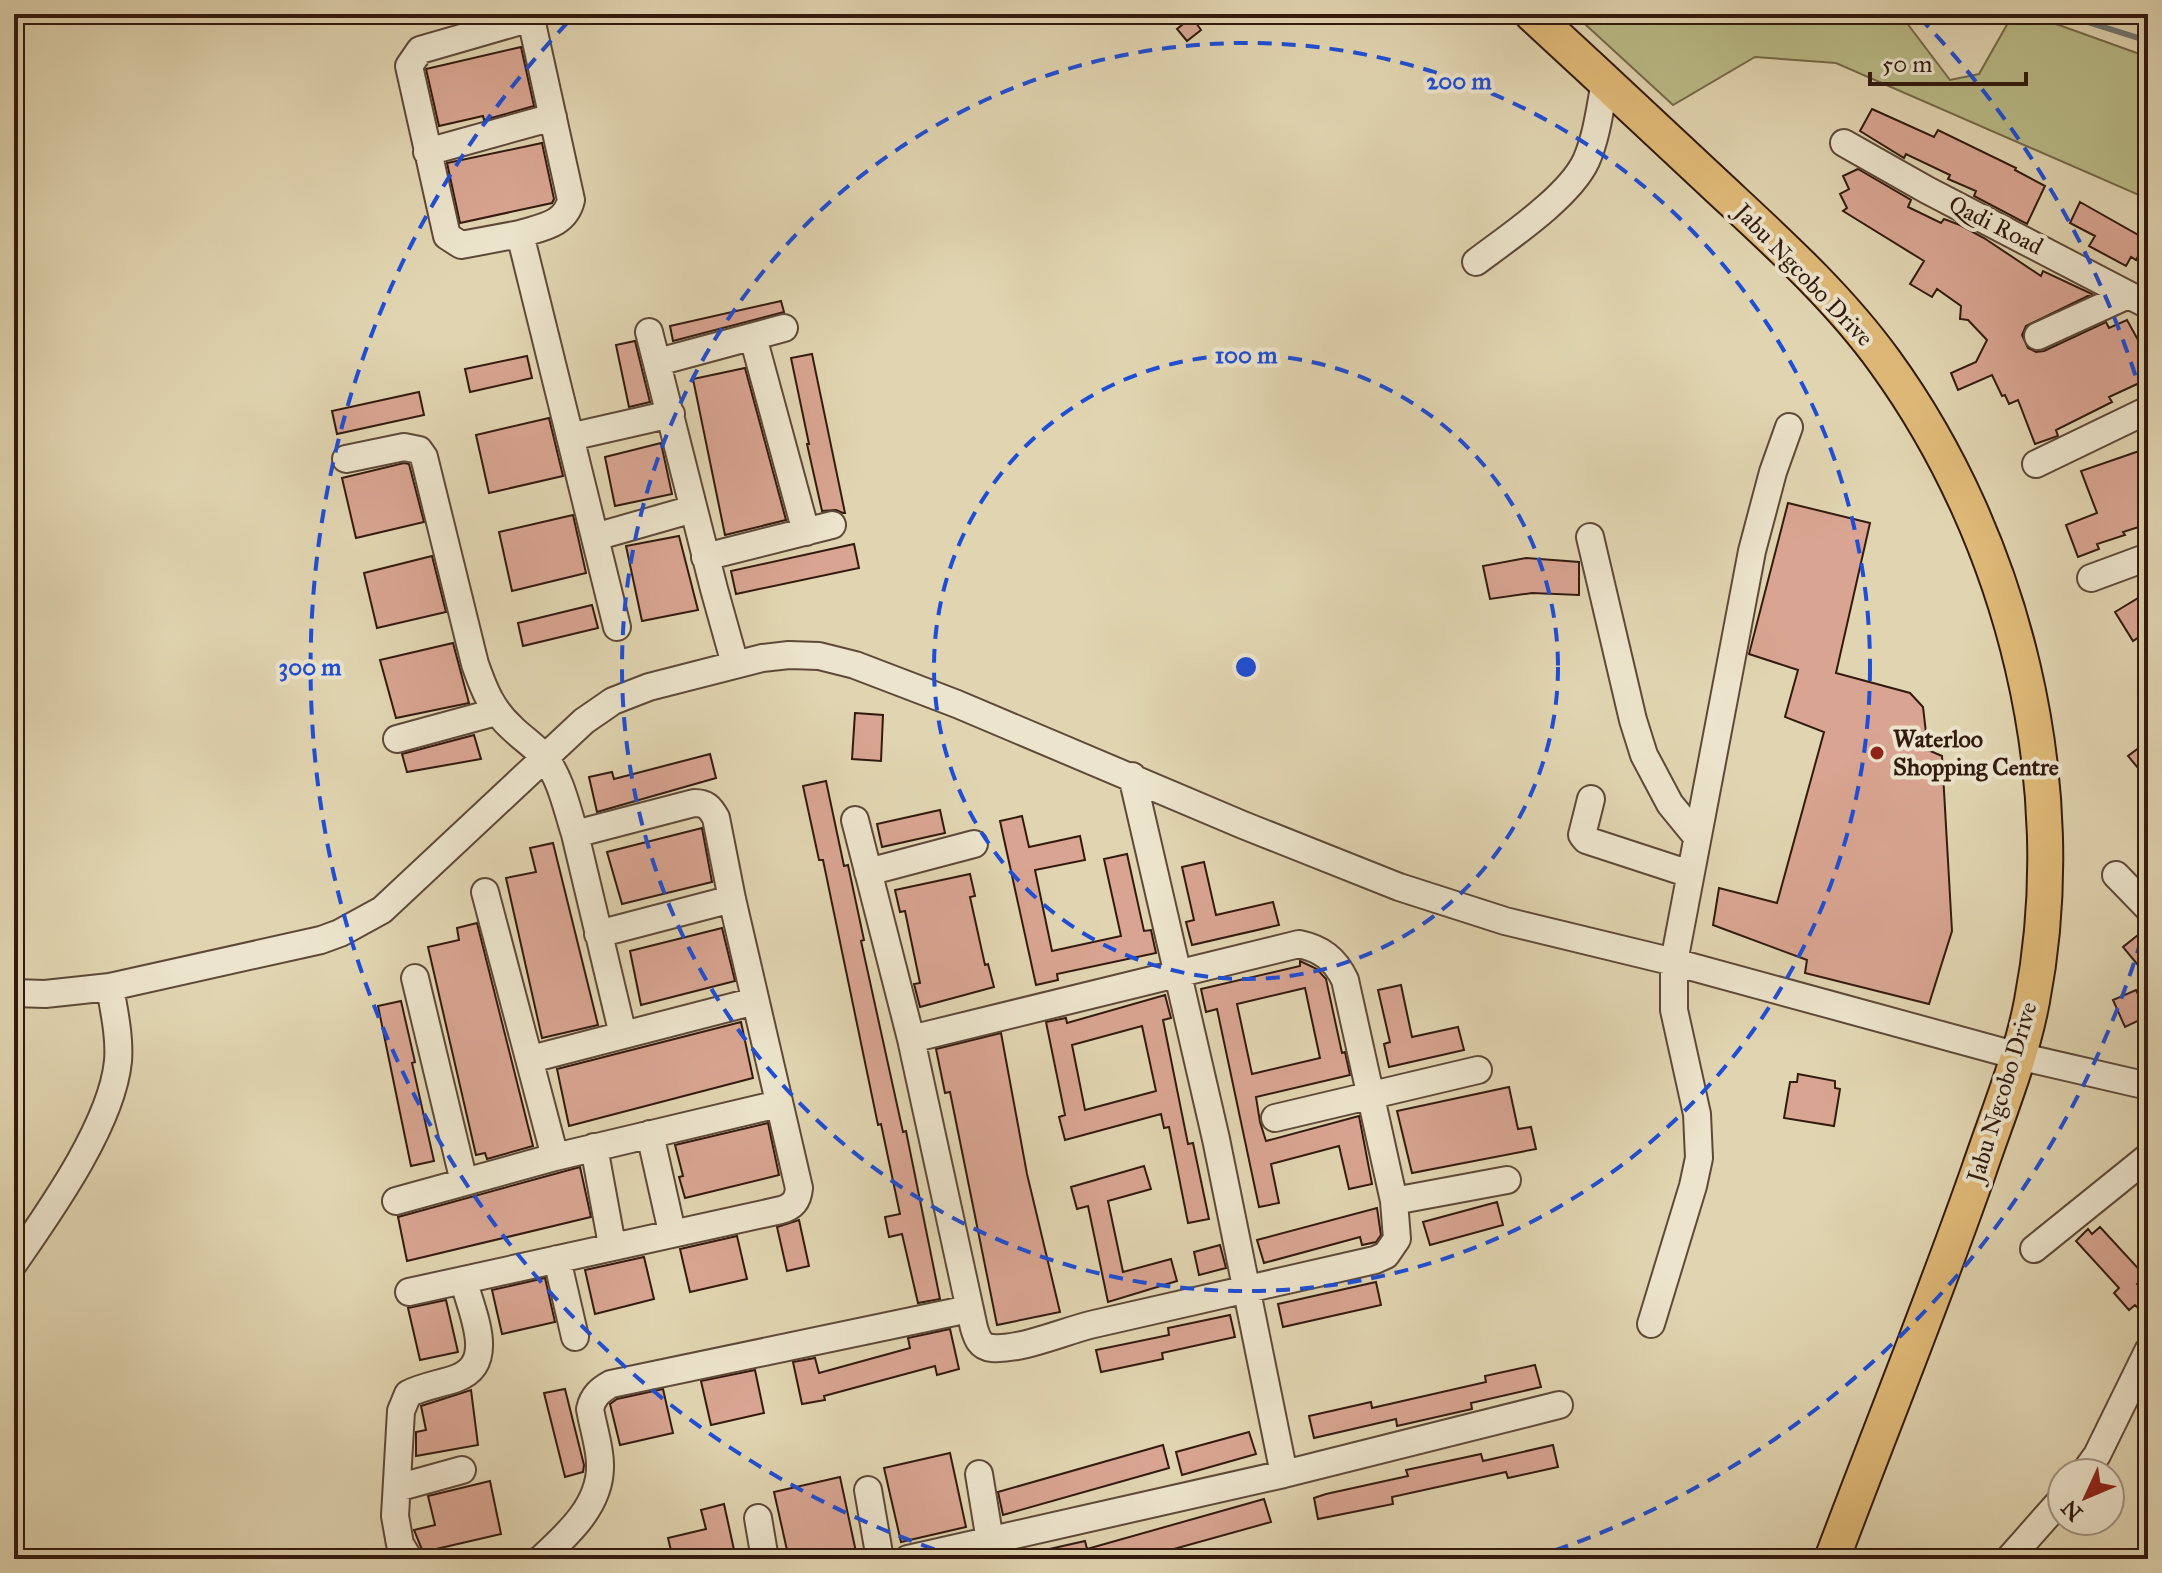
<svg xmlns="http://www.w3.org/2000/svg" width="2162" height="1573" font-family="'IM FELL Great Primer',serif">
<rect width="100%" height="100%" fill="#e1d5b1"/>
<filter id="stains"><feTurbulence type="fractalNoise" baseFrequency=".0025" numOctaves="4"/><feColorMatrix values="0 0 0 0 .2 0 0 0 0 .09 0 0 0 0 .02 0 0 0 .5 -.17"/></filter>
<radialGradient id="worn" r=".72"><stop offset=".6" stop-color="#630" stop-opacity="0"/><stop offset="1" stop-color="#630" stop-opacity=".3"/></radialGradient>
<path fill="#b9bb87" stroke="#766a4b" stroke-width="2" d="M 1574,14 L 1900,14 L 1950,80 L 1979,74 L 2013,14 L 2028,14 L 2148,57 L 2148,199 L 1836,63 L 1755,57 L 1673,105 Z"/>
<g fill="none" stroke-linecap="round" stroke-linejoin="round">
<path stroke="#707774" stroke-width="6" d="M 2062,14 L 2148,41"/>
</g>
<path fill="#d9a592" stroke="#321a0f" stroke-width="2" fill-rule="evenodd" d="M 1192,17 L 1201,30 L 1187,41 L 1177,29 Z
M 521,47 L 534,106 L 484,120 L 483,116 L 439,126 L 426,69 Z
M 1872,109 L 1934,137 L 1938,130 L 2016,168 L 2015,170 L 2045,186 L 2027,224 L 1974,196 L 1976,191 L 1948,179 L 1950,175 L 1906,154 L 1904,158 L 1860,131 Z
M 542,143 L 554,199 L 552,203 L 460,223 L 447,163 Z
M 1858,169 L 1911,200 L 1908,207 L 1941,223 L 1944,219 L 1960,225 L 1984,238 L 2041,276 L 2043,271 L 2092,294 L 2026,326 L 2022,335 L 2028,348 L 2036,352 L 2044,351 L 2106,322 L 2109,328 L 2127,320 L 2148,358 L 2148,379 L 2109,397 L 2112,402 L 2056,430 L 2058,436 L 2035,444 L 2018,400 L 2009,404 L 2005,395 L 2002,396 L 1992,375 L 1958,390 L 1951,373 L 1976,362 L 1987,340 L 1968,320 L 1960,319 L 1961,306 L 1937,289 L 1932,297 L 1910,284 L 1924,261 L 1843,211 L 1847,208 L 1840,194 L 1849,189 L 1843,176 Z
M 2080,202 L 2147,240 L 2136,260 L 2131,257 L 2126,266 L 2089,246 L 2095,236 L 2070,223 Z
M 781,301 L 784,312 L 673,341 L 670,326 Z
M 635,341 L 650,402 L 629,407 L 616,345 Z
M 812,354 L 845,513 L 843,513 L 836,510 L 822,511 L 807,444 L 809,444 L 791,358 Z
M 527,356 L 532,378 L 470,392 L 465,369 Z
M 745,368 L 786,520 L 725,535 L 693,379 Z
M 419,392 L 424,415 L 337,434 L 332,411 Z
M 549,418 L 563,476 L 489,493 L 476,435 Z
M 661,443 L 672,494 L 615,506 L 605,457 Z
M 2148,448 L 2148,474 L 2141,476 L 2141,481 L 2148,503 L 2148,524 L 2123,532 L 2125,535 L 2097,544 L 2099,549 L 2078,557 L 2066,525 L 2097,513 L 2081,471 Z
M 404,463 L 409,464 L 424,522 L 356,538 L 342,478 Z
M 1788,503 L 1870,523 L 1836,673 L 1910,693 L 1923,707 L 1928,750 L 1942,756 L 1952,931 L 1929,1004 L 1805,973 L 1807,960 L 1713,925 L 1719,888 L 1777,903 L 1824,732 L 1785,717 L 1798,670 L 1749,654 Z
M 573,515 L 586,573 L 512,591 L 499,532 Z
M 679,536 L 698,610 L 642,621 L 626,546 Z
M 854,544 L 859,568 L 736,594 L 731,571 Z
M 432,556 L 446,612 L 377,628 L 364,573 Z
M 1526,558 L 1579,562 L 1579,595 L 1532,593 L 1490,599 L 1483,566 Z
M 2148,592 L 2148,631 L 2133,641 L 2115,612 Z
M 592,605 L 598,628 L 523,646 L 518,623 Z
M 453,643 L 469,703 L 396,718 L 380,660 Z
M 855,713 L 883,715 L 881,761 L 852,759 Z
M 474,735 L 481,759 L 407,772 L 402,754 Z
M 2148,741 L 2148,780 L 2128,756 Z
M 710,754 L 716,778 L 597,812 L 589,777 L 612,772 L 614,779 Z
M 826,781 L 844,866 L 848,865 L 864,940 L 861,941 L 903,1132 L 906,1131 L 940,1299 L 918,1303 L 902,1234 L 889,1237 L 885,1217 L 900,1214 L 881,1124 L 878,1125 L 823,860 L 819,860 L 803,786 Z
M 940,810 L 945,833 L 882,847 L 877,824 Z
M 1022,816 L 1029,847 L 1080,836 L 1085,860 L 1035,870 L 1052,951 L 1121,936 L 1104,859 L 1127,854 L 1144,931 L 1151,930 L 1156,953 L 1057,974 L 1058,980 L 1036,985 L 1000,821 Z
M 702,828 L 712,882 L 622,904 L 607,852 Z
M 553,843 L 598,1025 L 542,1038 L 506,878 L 536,872 L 530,848 Z
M 1204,862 L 1216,915 L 1273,902 L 1279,925 L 1192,945 L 1186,922 L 1194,920 L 1182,867 Z
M 970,874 L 975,896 L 970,897 L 985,965 L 988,964 L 994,987 L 920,1007 L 914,984 L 920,983 L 905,911 L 900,912 L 895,890 Z
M 477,923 L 533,1146 L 487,1159 L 485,1153 L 476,1155 L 428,947 L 459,940 L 457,928 Z
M 2148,927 L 2148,954 L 2137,964 L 2123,947 Z
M 722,928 L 735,981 L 641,1005 L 630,951 Z
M 1300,961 L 1317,969 L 1326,979 L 1342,1053 L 1345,1052 L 1350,1075 L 1256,1097 L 1260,1122 L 1266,1141 L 1359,1116 L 1372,1184 L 1349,1189 L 1339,1146 L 1271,1164 L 1279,1203 L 1259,1207 L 1217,1009 L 1206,1012 L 1201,989 L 1300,966 ZM 1305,988 L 1320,1058 L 1252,1074 L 1237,1004 Z
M 1401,985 L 1412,1037 L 1458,1027 L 1464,1050 L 1389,1067 L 1384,1044 L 1390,1042 L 1378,990 Z
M 2136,990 L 2148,1016 L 2125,1027 L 2113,1000 Z
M 1165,995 L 1171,1018 L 1163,1020 L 1188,1144 L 1193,1143 L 1209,1219 L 1188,1223 L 1169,1127 L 1164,1128 L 1161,1114 L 1065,1140 L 1059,1117 L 1065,1115 L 1046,1022 L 1066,1018 L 1067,1023 ZM 1142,1026 L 1156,1091 L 1085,1110 L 1072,1045 Z
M 401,1001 L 415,1062 L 412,1063 L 434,1161 L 411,1166 L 378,1006 Z
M 741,1022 L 753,1078 L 569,1126 L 557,1069 Z
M 1001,1033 L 1027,1174 L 1060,1312 L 997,1325 L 950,1092 L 945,1093 L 936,1049 Z
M 1798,1074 L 1835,1081 L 1835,1088 L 1840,1089 L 1834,1126 L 1784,1118 L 1790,1082 L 1797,1082 Z
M 1509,1087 L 1518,1129 L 1531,1127 L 1536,1149 L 1412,1173 L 1397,1111 Z
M 768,1123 L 779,1175 L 685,1198 L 679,1177 L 683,1176 L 675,1145 Z
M 1144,1166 L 1151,1189 L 1108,1201 L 1123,1272 L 1171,1259 L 1177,1281 L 1108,1302 L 1088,1206 L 1077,1209 L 1071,1187 Z
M 580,1167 L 591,1217 L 407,1261 L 398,1217 Z
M 1497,1202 L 1503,1225 L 1430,1245 L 1423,1222 Z
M 1377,1208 L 1381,1235 L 1376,1242 L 1362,1245 L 1360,1237 L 1264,1263 L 1257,1240 Z
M 799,1220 L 809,1266 L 787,1271 L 777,1227 Z
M 2100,1227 L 2146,1277 L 2137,1284 L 2148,1297 L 2148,1318 L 2135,1305 L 2129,1310 L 2114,1293 L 2119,1288 L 2076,1241 L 2088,1229 L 2092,1234 Z
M 737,1236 L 747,1279 L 690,1292 L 680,1249 Z
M 1220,1245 L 1226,1268 L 1199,1275 L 1194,1252 Z
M 644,1257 L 654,1299 L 595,1314 L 585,1270 Z
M 545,1278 L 555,1322 L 502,1334 L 492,1290 Z
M 1376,1282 L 1381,1305 L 1283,1327 L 1278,1304 Z
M 446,1300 L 458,1352 L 420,1360 L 408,1308 Z
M 1230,1315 L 1235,1337 L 1162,1353 L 1163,1359 L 1101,1372 L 1096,1350 L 1169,1335 L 1168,1328 Z
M 950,1329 L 959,1369 L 937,1375 L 935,1366 L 824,1396 L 825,1400 L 802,1404 L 793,1362 L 815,1358 L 819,1373 L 910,1348 L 908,1338 Z
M 1535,1365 L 1541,1387 L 1471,1403 L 1472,1409 L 1397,1426 L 1396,1419 L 1314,1438 L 1309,1416 L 1371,1402 L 1372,1408 L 1486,1382 L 1485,1376 Z
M 755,1370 L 764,1413 L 711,1425 L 701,1381 Z
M 565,1389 L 584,1465 L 583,1472 L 565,1477 L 544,1393 Z
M 663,1389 L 673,1433 L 620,1445 L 610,1404 L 617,1399 Z
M 471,1390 L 478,1445 L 416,1456 L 416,1432 L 426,1430 L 421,1406 Z
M 1249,1432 L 1256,1454 L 1182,1475 L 1176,1452 Z
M 1163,1445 L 1169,1468 L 1003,1515 L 998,1492 Z
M 1553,1445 L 1558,1467 L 1508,1478 L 1506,1472 L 1392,1497 L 1393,1504 L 1318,1519 L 1314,1498 L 1326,1494 L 1408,1476 L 1406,1470 L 1481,1454 L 1483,1461 Z
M 950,1453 L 966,1527 L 901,1542 L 884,1468 Z
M 840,1477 L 856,1552 L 822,1559 L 789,1559 L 774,1492 Z
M 490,1481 L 501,1534 L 423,1552 L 414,1530 L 435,1525 L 428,1496 Z
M 1264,1499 L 1271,1522 L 1138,1559 L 1037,1559 L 1036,1552 L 1085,1541 L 1087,1549 Z
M 724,1504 L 736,1559 L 711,1559 L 710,1552 L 673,1559 L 668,1538 L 706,1529 L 701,1510 Z"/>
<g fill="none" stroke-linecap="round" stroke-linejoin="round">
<defs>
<path id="minor" d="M 530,14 L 571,200 C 565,225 542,227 520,234 L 617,627
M 1844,143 L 1927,190 L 2148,305
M 427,152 L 553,117
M 520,234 L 461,245 L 447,236 L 409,66 L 420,50 L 531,18
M 1476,262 C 1509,237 1569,197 1586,161 C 1597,136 1600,108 1605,82
M 649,332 L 714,589 L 735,664
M 2038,336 L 2128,295
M 753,337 L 806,532
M 658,362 L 784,328
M 570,437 L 671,414
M 346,459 L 404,447 L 419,450 L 424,457 L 475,664 C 484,690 492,710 512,728 C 522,738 536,747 545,758 C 561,779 567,809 575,834 L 623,1035
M 2036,464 L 2148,410
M 595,537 L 693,509
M 1590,537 L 1633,720 L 1644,755 L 1670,804 L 1697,837
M 705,557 L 832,525
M 2091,578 L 2148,557
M 397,739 L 496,712
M 1132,776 L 1216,1139 L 1284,1474
M 1591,799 L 1582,835 L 1586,840 L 1690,874
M 855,820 L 911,1039 L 974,1328 C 977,1338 980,1347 992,1348 C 1023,1350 1064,1331 1094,1324 C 1187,1303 1281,1282 1375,1260 L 1386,1255 L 1397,1239 L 1394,1201 L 1345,980 C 1335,959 1322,949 1299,944 L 911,1039
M 868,872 L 974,844
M 2116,875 L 2148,908
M 485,892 L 555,1157
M 598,934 L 732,899
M 415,978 L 464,1182
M 14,993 L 45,994 L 110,987 L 321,940 L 340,933 L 382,910 L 584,721 L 613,701 L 649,687 L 762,658 L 789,655 L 819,656 L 855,665 L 957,704 L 1243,825 L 1399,887 L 1505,921 L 1674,962 L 2018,1056 L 2148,1086
M 531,1059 L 755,1001
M 1275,1118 L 1478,1070
M 650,1134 L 672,1232
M 594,1147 L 612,1245
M 396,1201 L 555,1157 L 778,1104
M 1394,1201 L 1507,1180
M 2034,1249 L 2148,1157
M 557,1259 L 575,1337
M 14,1263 C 50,1211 112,1124 118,1061 C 120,1037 114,1011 110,987
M 409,1292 L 781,1210 C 793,1207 798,1200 799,1188 L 732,899 L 716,818 C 710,807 706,803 694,803 L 575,834
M 1651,1324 L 1693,1186 L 1699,1158 L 1697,1114 L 1674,1010 L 1674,962 L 1752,551 L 1773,472 L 1789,427
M 2084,1473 L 2097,1455 L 2148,1351
M 979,1474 L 993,1559
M 397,1488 L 462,1470
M 868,1490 L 880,1559
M 758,1518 L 765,1559
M 409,1559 L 400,1544 L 395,1516 L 401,1411 L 408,1394 C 423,1386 441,1384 457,1378 C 497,1363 472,1313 464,1282
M 541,1559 C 567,1535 601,1505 600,1465 C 600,1447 593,1427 590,1409 C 593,1396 600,1390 611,1384 L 969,1309
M 908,1559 L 1284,1474 L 1559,1405
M 2009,1559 L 2062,1499"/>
<path id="major" d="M 1532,14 C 1595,72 1658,131 1720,189 C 1778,243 1838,297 1885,362 C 2014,540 2074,783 2032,1001 C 2021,1059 1998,1114 1979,1170 C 1933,1301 1881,1429 1832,1559"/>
</defs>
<use href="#minor" stroke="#5e4938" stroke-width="30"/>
<use href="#major" stroke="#321a0f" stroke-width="38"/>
<use href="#minor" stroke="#ece4cc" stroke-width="26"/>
<use href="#major" stroke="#e0ba78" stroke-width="34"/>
</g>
<g fill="none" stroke="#1d4ed8" stroke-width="4" stroke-dasharray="14 10">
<circle cx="1246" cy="667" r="312"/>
<circle cx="1246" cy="667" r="624"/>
<path d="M2148 917A936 936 0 0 1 1535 1557M957 1557A936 936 0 0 1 573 17M1919 17A936 936 0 0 1 2148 417"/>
</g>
<circle fill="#8f2418" stroke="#ece4cc" stroke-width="3" cx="1877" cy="753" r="8"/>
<g text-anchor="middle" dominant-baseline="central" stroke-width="8" stroke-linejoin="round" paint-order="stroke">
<g font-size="24" fill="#321a0f" stroke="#ece4cc">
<text transform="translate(1996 225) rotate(27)">Qadi Road</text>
<text transform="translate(1804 275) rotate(46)">Jabu Ngcobo Drive</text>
<text transform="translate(2002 1092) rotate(-73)">Jabu Ngcobo Drive</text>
</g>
<g font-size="24" font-weight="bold" fill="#321a0f" stroke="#ece4cc" text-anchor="start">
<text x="1893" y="739">Waterloo<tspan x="1893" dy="28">Shopping Centre</tspan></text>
</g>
</g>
<circle cx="1246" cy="667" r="12" fill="#1d4ed8" stroke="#ece4cc" stroke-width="4"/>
<g font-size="24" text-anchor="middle" font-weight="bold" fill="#1d4ed8" stroke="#ece4cc" stroke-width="8" stroke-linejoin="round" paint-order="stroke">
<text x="1459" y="89">200 m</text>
<text x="1246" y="363">100 m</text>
<text x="310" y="675">300 m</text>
</g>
<rect width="2162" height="1573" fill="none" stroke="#e1d5b1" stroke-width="48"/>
<rect x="16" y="16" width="2130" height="1541" fill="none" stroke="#321a0f" stroke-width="4"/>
<rect x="24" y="24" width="2114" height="1525" fill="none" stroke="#321a0f" stroke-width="2"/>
<g transform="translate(2086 1497) rotate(226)"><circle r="38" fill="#ece4cc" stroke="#a29380" stroke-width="2"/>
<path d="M0-6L14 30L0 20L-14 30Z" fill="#8f2418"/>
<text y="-12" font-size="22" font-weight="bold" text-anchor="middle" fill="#321a0f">N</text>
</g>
<path d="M1870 72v12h156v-12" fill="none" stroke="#321a0f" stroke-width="4"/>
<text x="1882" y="72" font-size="24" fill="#321a0f" stroke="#ece4cc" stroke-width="6" paint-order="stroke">50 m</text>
<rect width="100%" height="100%" filter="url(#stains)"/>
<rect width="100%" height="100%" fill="url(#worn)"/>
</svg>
